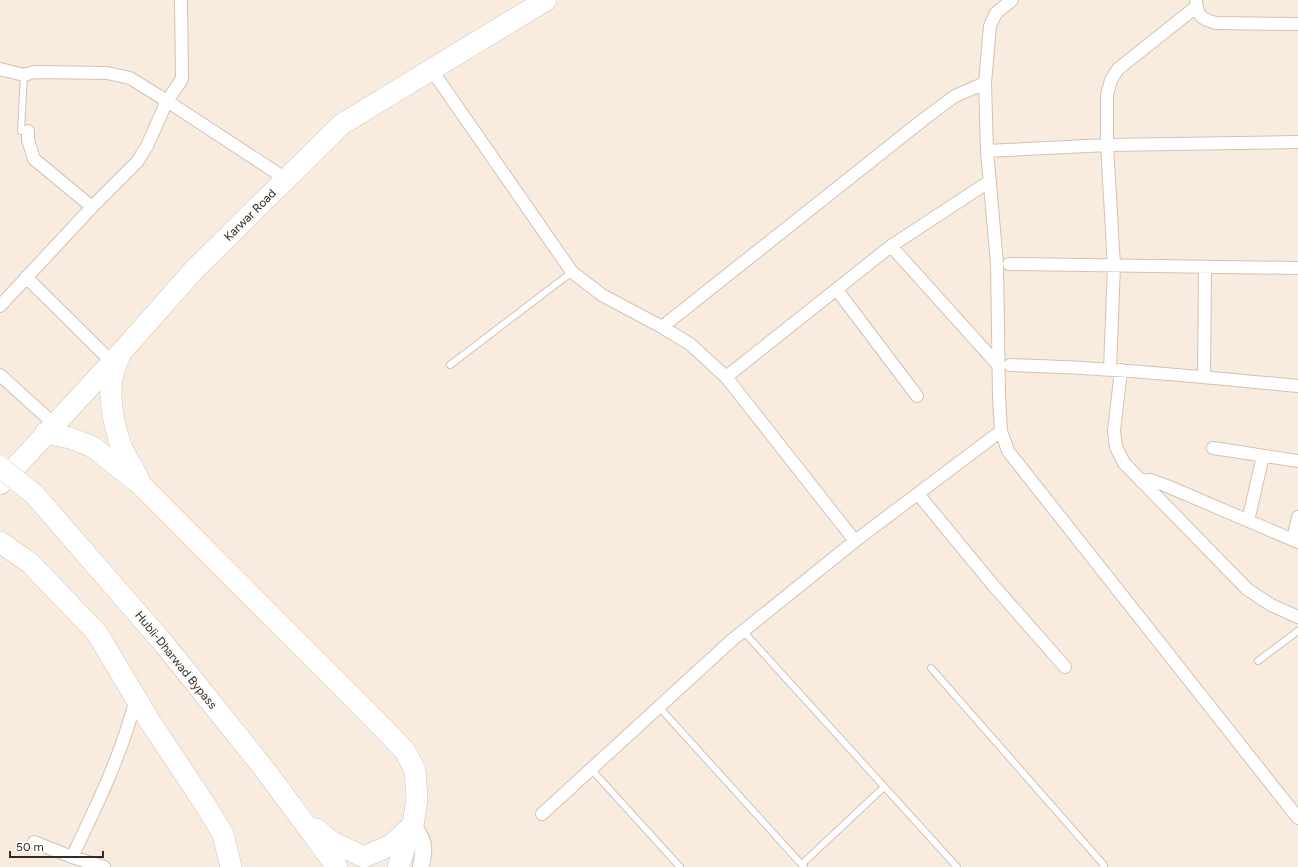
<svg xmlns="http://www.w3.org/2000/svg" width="1298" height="867" font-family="Figtree,sans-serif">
<rect width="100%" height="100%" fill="#f9ecdf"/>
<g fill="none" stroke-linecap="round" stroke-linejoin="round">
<defs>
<path id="lane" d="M 21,131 L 24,75
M 450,365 L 572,272
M 743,631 L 957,867
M 1258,661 L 1298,631
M 931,668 L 1103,864 L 1104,867
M 659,707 L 804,867
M 591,769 L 680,867
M 802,864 L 884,787"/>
<path id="street" d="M 181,0 L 182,79 L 167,101 L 286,179
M 1012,0 L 996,13 L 990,26 L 985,83 L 987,151 L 997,264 L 999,396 L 1001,431 L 1008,451 L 1298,818
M 1196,0 C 1197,16 1201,19 1216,23 L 1298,24
M 0,69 L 24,75 L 34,72 L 107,73 L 130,78 L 167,101 L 147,146 L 137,162 L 92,207 L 0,306
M 431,69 L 572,272 L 602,295 L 662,327 L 690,344 L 726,377 L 855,541
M 28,131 L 28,140 L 34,159 L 92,207
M 987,151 L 1107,145 L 1298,142
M 891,246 L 999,366
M 1009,264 L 1298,268
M 26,277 L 112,362
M 837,290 L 917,396
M 662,327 L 924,119 L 955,96 L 985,83
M 1010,365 C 1106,367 1202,377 1298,386
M 1110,369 L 1114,266 L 1107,145 L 1107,95 L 1111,80 L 1118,69 L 1196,7
M 1121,370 L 1114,431 L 1116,447 L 1124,463 L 1247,589 L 1271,605 L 1298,617
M 0,375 L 54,424
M 726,377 L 891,246 L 990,181
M 1204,377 L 1205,267
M 1213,448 L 1298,461
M 1141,481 L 1151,480 L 1167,486 L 1298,542
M 918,494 L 993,585 L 1065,667
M 1248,521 L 1263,456
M 1293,540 L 1298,517
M 542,814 L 732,640 L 855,541 L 1001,431
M 34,842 L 72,857 L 104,867
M 72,857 C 97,805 122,754 136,698"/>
<path id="secondary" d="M 413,825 C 425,842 425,847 421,867"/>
<path id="highway" d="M 119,358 C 105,382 112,418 120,443 C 125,456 133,468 139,480
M 45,433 L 70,438 L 93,447 L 141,485 L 389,734 L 405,751 L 415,770 L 417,799 L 413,825 L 398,867
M 0,484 L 126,347 L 194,270 L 342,124 L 546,0
M 34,494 L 165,645 L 262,766 L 337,867
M 0,542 L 30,563 L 97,633 L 149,720 L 206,806 L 223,834 L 231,867
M 316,829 L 332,842 L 364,857 L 391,845 L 411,827"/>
</defs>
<use href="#lane" stroke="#cfc3b6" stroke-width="8"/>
<use href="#street" stroke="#cfc3b6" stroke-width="14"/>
<use href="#secondary" stroke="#cfc3b6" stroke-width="18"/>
<use href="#highway" stroke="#cfc3b6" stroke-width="22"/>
<use href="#lane" stroke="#fff" stroke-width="6"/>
<use href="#street" stroke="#fff" stroke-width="12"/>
<use href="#secondary" stroke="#fff" stroke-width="16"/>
<use href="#highway" stroke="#fff" stroke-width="21"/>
<defs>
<path id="highway-bridge" d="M 0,467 L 34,494"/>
</defs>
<use href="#highway-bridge" stroke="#cfc3b6" stroke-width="22" stroke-linecap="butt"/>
<use href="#highway-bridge" stroke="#fff" stroke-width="21"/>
</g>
<g text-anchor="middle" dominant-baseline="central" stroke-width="3" stroke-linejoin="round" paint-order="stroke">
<g font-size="12" fill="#302b26" stroke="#fefbf9">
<text transform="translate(250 215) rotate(-45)">Karwar Road</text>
<text transform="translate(176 660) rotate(51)">Hubli-Dharwad Bypass</text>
</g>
</g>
<path d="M10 851v6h93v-6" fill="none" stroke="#302b26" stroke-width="2"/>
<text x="16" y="851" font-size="12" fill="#302b26" stroke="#fefbf9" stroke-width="3" paint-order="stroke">50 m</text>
</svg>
